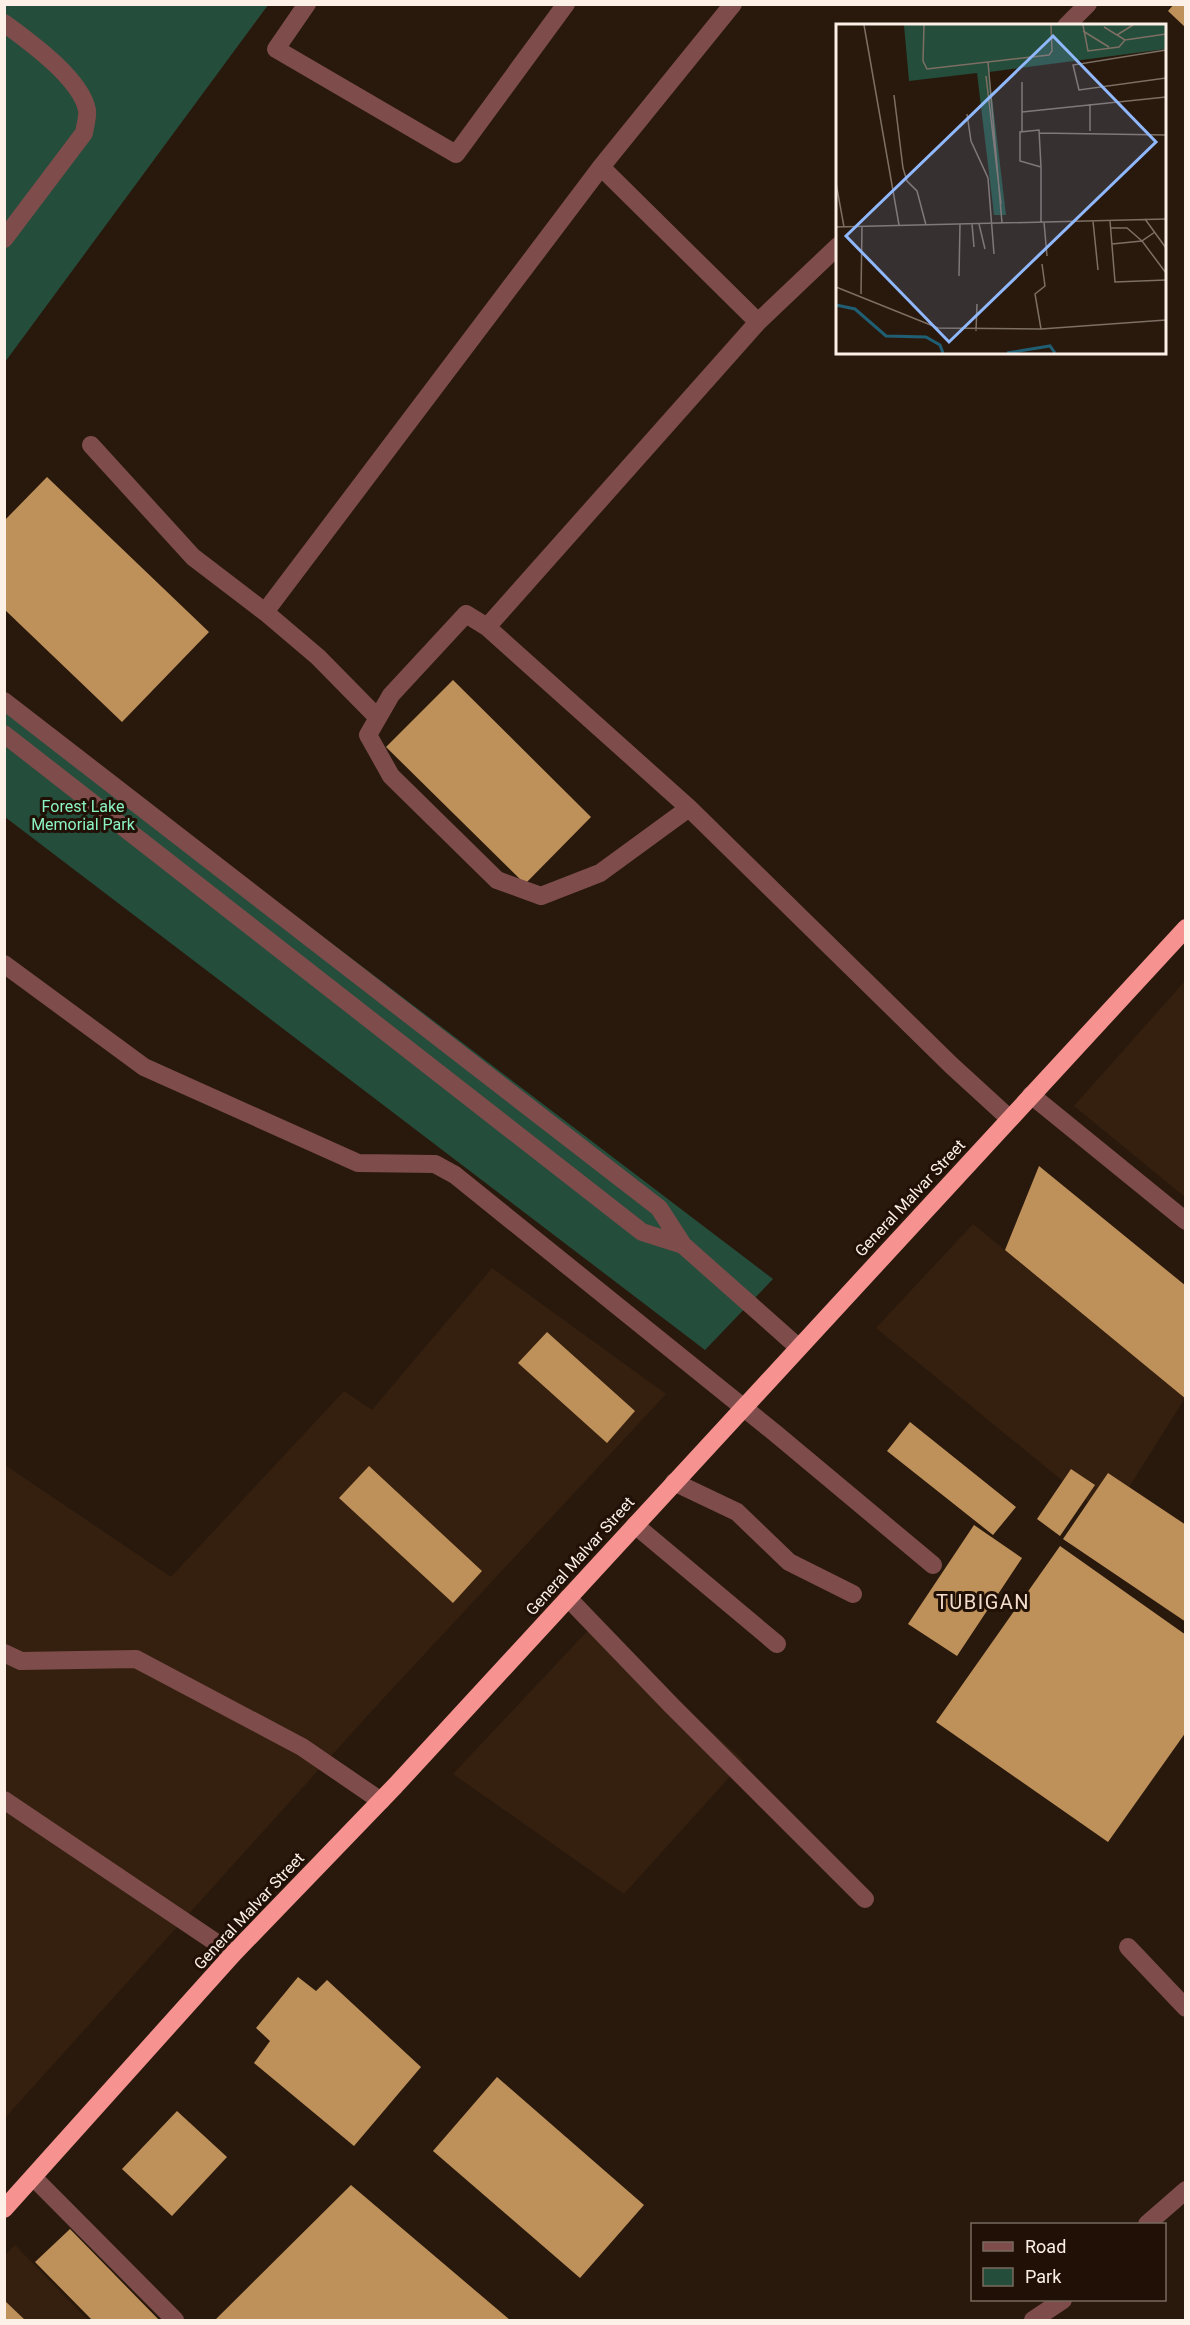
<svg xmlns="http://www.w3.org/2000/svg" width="1190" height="2325" font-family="Roboto,sans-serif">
<rect width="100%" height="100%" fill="#29190d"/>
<path fill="#35200f" d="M 1185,981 L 1185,1197 L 1074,1106 Z
M 973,1224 L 1185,1398 L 1109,1519 L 876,1328 Z
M 492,1268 L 666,1394 L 368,1715 L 5,2118 L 5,1465 L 171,1577 L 344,1391 L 372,1410 Z
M 593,1625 L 744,1761 L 624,1894 L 453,1774 Z
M 15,2245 L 88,2320 L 5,2320 L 4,2256 Z"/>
<path fill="#254d3b" d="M 5,5 L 268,5 L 5,362 Z
M 4,694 L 773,1279 L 705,1350 L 5,817 Z"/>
<path fill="#be905a" d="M 1174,4 L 1186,4 L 1186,28 L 1168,11 Z
M 47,477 L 209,632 L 122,722 L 4,609 L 4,521 Z
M 453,680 L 591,817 L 525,884 L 386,747 Z
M 1039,1166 L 1186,1286 L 1186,1399 L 1005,1250 Z
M 547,1332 L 635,1411 L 607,1443 L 518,1363 Z
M 910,1422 L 1016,1507 L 993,1535 L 887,1451 Z
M 369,1466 L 482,1571 L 453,1603 L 339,1498 Z
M 1071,1469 L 1095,1485 L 1060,1536 L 1037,1519 Z
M 1108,1473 L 1186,1525 L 1186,1622 L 1063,1539 Z
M 974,1525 L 1022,1558 L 957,1656 L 908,1624 Z
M 1060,1546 L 1186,1635 L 1186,1732 L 1108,1842 L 936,1722 Z
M 298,1977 L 316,1991 L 327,1980 L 421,2067 L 354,2146 L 254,2063 L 270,2041 L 256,2028 Z
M 497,2077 L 644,2205 L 580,2278 L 433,2151 Z
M 177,2111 L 227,2157 L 172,2216 L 122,2169 Z
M 351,2185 L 510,2320 L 215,2320 Z
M 70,2229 L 159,2320 L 92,2320 L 35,2262 Z
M 4,2300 L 25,2320 L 4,2320 Z"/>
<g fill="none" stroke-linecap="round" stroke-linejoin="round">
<path stroke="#7d4c4b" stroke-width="18" d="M 307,4 L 276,49 L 456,154 L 566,4
M 4,23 C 30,42 81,79 87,110 C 88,117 85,126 84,133 L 4,239
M 1066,26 L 1088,4
M 601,167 L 758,322
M 91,445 L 193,557 L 265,612 L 318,657 L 378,718
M 265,612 L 601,167 L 733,4
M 487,627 L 758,322 L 838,246
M 4,701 L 659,1208 L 683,1245 L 798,1347
M 4,734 L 642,1232 L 683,1245
M 689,808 L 600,873 L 541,896 L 497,880 L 391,776 L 368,735 L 391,695 L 466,614 L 487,627 L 689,808 L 951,1065 L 1010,1119
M 4,964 L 144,1067 L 358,1163 L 435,1164 L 455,1175 L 775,1433 L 933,1565
M 1031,1095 L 1186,1221
M 674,1482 L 737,1512 L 789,1562 L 853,1594
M 635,1525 L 777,1644
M 568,1598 L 671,1705 L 865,1899
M 4,1653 L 21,1661 L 136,1659 L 302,1747 L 381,1801
M 4,1800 L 233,1954
M 1128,1947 L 1186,2008
M 34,2178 L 175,2320
M 1147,2224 L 1186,2190
M 1033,2320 L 1063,2300"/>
<path stroke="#f69391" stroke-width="18" d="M 4,2209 L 233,1954 L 395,1786 L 1186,928"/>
</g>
<g text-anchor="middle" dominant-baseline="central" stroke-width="6" stroke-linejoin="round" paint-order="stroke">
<g font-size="16" fill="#8bf2c1" stroke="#201005">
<text x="83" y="806">Forest Lake<tspan x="83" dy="18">Memorial Park</tspan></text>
</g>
<g font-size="16" fill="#fcf0e7" stroke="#201005">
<text transform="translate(910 1198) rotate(-47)">General Malvar Street</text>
<text transform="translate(580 1556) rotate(-48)">General Malvar Street</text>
<text transform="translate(249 1911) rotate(-47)">General Malvar Street</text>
</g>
<g font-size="20" letter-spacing="1.5" fill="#f3dccb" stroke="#201005">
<text x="983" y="1602">TUBIGAN</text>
</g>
</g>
<g transform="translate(836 24)">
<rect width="330" height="330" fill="#29190d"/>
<path d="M 68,1 L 330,1 L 330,25 L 153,48 L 170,191 L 158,191 L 141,49 L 73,57 Z" fill="#254d3b"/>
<path fill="none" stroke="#205e74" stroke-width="3" d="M 0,281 L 19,285 L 50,312 L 90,313 L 104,321 L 107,329M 171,329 L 214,322 L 219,329"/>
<path fill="none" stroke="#7d6f64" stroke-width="1.5" d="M 28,1 L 63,201M 88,1 L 87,37 L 91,45 L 213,31 L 216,27 L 215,1M 247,1 L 252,27 L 283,23 L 289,16M 268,3 L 289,16 L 330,10M 247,7 L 273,23M 281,11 L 297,1M 330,26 L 237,41 L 243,66 L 330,54M 152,38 L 166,199M 150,52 L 165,180M 186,58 L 186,107M 58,71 L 67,144 L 71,157 L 81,167 L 90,201M 186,88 L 330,73M 131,90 L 135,117 L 152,154 L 158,230M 254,107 L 254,80M 203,109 L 330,111M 0,159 L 8,203M 309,195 L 330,224M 257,197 L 262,246M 274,197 L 279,258 L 330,256M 205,198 L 205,143 L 203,106 L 184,108 L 184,137 L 205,143M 208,198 L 211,232M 136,200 L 138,223M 143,200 L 149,225M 0,203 L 330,195M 274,204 L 291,204 L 306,217M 319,208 L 306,217 L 330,249M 276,220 L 306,217M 123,252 L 124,200M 0,263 L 102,304 L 205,305 L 330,296M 25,270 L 26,202M 205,305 L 199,270 L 209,262 L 206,240M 140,307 L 141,280"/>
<path fill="#90b8fd" fill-opacity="0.15" stroke="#90b8fd" stroke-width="3" d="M 217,12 L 320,118 L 113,318 L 10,212 Z"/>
<rect width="330" height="330" fill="none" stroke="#fcf0e7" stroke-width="3"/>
</g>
<rect width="1190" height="2325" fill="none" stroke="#fcf0e7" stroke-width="12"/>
<rect x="971" y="2223" width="195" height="78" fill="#201005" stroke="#786a5f" stroke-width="1.5"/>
<rect x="983" y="2242" width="30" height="9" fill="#7d4c4b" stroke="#786a5f" stroke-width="1.5"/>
<text x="1025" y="2253" font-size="18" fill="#fcf0e7">Road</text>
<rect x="983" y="2268" width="30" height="18" fill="#254d3b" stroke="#786a5f" stroke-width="1.5"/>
<text x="1025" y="2283" font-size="18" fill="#fcf0e7">Park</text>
</svg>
